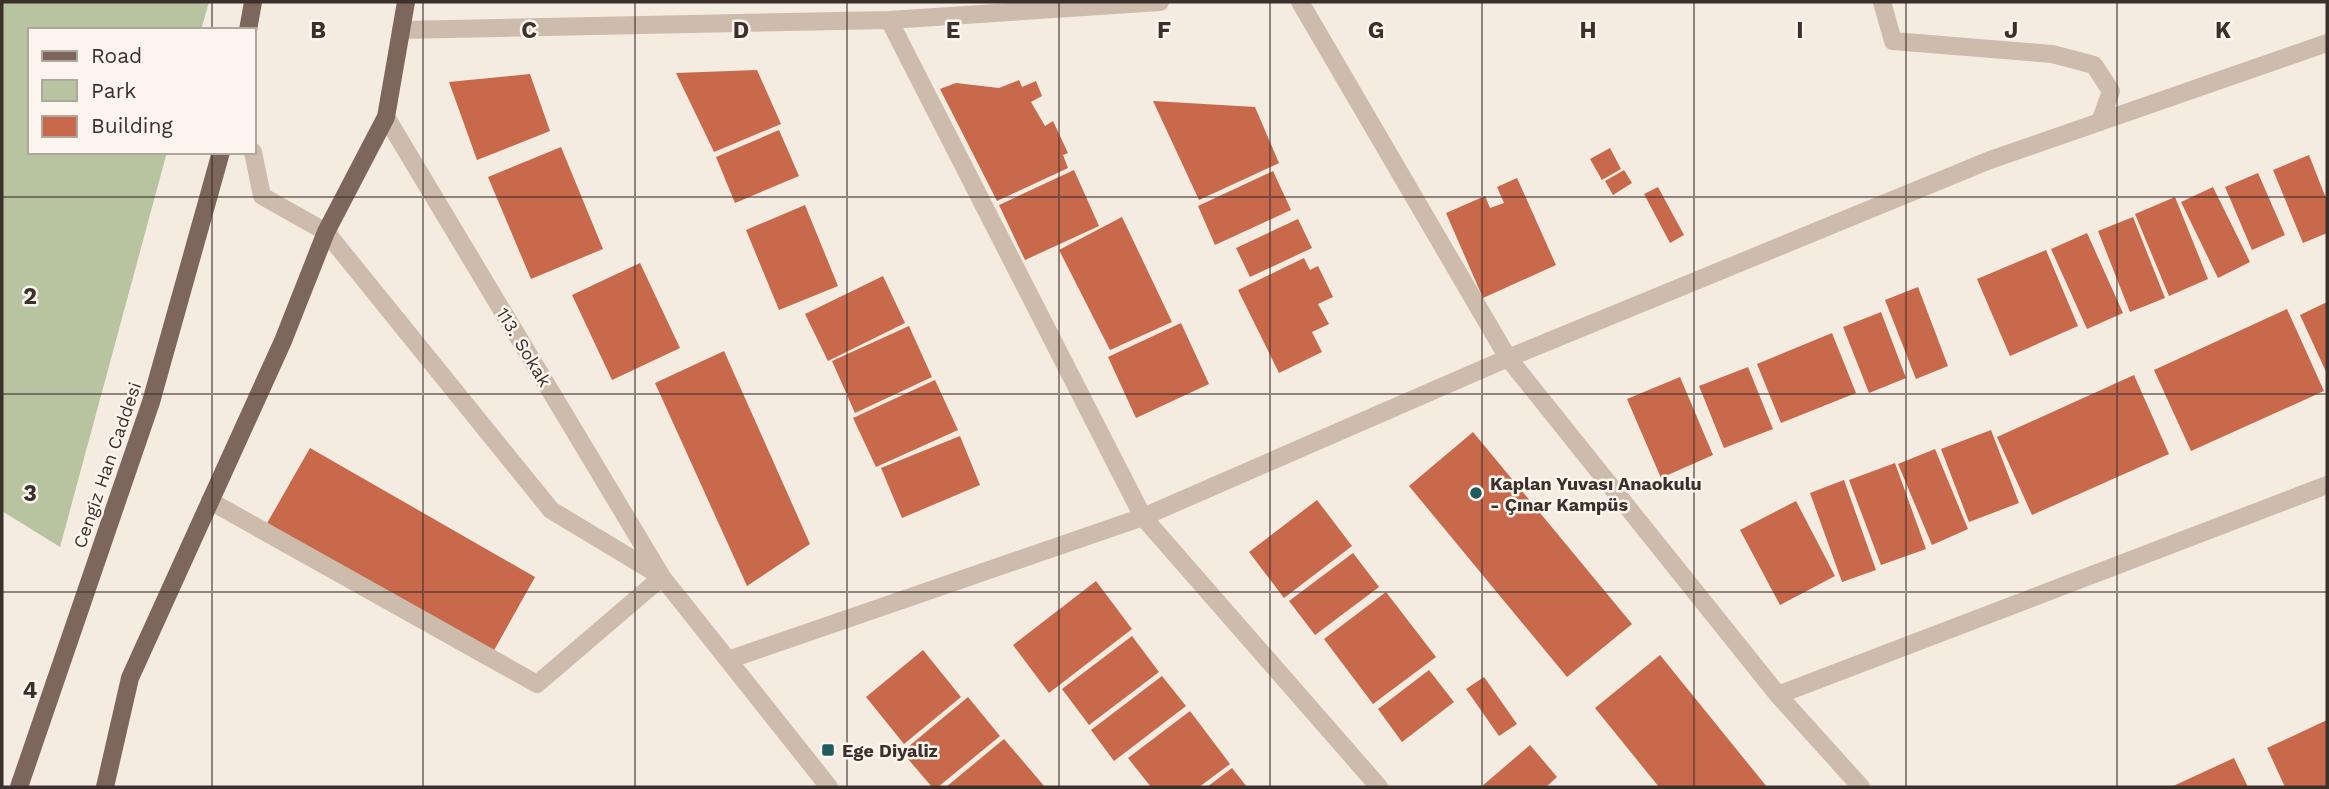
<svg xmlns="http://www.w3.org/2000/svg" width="2329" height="789" font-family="'Work Sans',sans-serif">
<rect width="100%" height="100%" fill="#f4ebe1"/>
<path fill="#b8c4a0" d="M 2,2 L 209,2 L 201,30 L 30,30 L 30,152 L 167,152 L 60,547 L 2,511 Z"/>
<path fill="#c8694b" d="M 757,70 L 781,124 L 714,152 L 676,73 Z
M 530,74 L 550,131 L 477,160 L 449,82 Z
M 1019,80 L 1022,87 L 1036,81 L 1042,96 L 1031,102 L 1045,126 L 1053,121 L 1068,153 L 1063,155 L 1068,168 L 997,201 L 940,89 L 956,83 L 999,88 Z
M 1153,101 L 1255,107 L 1279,163 L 1199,200 Z
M 779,130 L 799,176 L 735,203 L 716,157 Z
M 561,147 L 603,249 L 531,279 L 488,177 Z
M 1610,148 L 1621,169 L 1602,180 L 1590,159 Z
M 2309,155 L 2327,201 L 2327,233 L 2303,243 L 2273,170 Z
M 1074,170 L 1099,226 L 1025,260 L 999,205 Z
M 1624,170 L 1632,183 L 1613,195 L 1605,181 Z
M 1273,171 L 1291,210 L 1215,245 L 1198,206 Z
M 2258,173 L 2285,235 L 2252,250 L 2225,187 Z
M 1517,178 L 1556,265 L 1483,298 L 1446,213 L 1485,196 L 1490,208 L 1504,203 L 1497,187 Z
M 1658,187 L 1684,235 L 1670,243 L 1644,194 Z
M 2213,187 L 2250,262 L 2218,278 L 2181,202 Z
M 2175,197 L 2208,279 L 2169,296 L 2135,214 Z
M 805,205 L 838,286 L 779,310 L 746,230 Z
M 1122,217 L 1172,322 L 1110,350 L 1059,250 Z
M 2133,217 L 2165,298 L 2130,312 L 2098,231 Z
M 1298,219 L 1312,248 L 1250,277 L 1236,248 Z
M 2087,233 L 2123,313 L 2087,329 L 2051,249 Z
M 2046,250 L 2078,326 L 2010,356 L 1977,279 Z
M 1304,258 L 1310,270 L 1318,266 L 1333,297 L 1318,304 L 1329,324 L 1312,332 L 1322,352 L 1279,373 L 1238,290 Z
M 640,263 L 680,348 L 612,380 L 572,295 Z
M 883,276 L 905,323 L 828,361 L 805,314 Z
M 1918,287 L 1948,366 L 1916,379 L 1885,300 Z
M 2327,302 L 2327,374 L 2300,315 Z
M 2287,309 L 2324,391 L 2191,451 L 2154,370 Z
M 1881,312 L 1906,378 L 1869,393 L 1843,327 Z
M 1181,323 L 1209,384 L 1136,418 L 1108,357 Z
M 909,326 L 932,377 L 855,413 L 832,361 Z
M 1832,333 L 1856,393 L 1781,423 L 1757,364 Z
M 724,351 L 810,544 L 747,586 L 655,383 Z
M 1748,367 L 1773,429 L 1724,448 L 1699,386 Z
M 2134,375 L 2169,454 L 2032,515 L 1997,437 Z
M 1680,377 L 1713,455 L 1661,478 L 1627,399 Z
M 935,380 L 958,430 L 876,467 L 853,418 Z
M 1991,430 L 2019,503 L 1969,522 L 1941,449 Z
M 1473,432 L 1632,624 L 1567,677 L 1409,486 Z
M 960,436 L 980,485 L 902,518 L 881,468 Z
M 310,448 L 535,577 L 492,654 L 266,525 Z
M 1935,449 L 1968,529 L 1932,545 L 1898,464 Z
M 1895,463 L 1926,549 L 1881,565 L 1849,480 Z
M 1844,480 L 1876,570 L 1842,582 L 1810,493 Z
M 1317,500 L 1352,546 L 1284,598 L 1249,552 Z
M 1796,501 L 1835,576 L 1780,605 L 1740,530 Z
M 1353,553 L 1379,587 L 1315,635 L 1289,601 Z
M 1096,581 L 1132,629 L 1049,693 L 1013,645 Z
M 1386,592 L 1436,657 L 1373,704 L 1324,639 Z
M 1132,636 L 1159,672 L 1089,725 L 1062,689 Z
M 923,650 L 961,697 L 904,744 L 866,697 Z
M 1660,655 L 1767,787 L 1659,787 L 1595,708 Z
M 1429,670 L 1454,702 L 1402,742 L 1378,709 Z
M 1162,676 L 1186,706 L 1114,761 L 1091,730 Z
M 1484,677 L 1517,724 L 1499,736 L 1466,689 Z
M 968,697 L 1000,736 L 938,787 L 932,787 L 902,752 Z
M 1190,711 L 1230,764 L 1199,787 L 1151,787 L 1128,758 Z
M 2327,720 L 2327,787 L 2285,787 L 2267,748 Z
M 1004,739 L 1045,787 L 946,787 Z
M 1530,745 L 1557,777 L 1546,787 L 1481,787 Z
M 2234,758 L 2248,787 L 2171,787 Z
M 1232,768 L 1247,787 L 1207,787 Z"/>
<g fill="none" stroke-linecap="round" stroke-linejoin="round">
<path stroke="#cdbbac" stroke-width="18" d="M 1300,2 L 1508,358 L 1778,695 L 1861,787
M 1882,2 L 1893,41 L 2052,54 L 2094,65 L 2111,91 L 2100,122
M 889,20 L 1160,2
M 401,30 L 889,20 L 1143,517 L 1379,787
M 386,117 L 662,577 L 829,787
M 253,152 L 262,196 L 326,232 L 551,510 L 659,575
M 210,501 L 537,684 L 662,577
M 728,660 L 1143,517 L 1508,358 L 1990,160 L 2327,43
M 1778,695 L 2327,485"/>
<path stroke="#7d675c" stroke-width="18" d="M 248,30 L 253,2
M 19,787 L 151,402 L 221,152
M 105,787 L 130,678 L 283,341 L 326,232 L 386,117 L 406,2"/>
</g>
<path fill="none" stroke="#3b302b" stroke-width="2" stroke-opacity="0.55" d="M 212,2 L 212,30M 423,2 L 423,787M 635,2 L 635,787M 847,2 L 847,787M 1059,2 L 1059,787M 1270,2 L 1270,787M 1482,2 L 1482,787M 1694,2 L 1694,787M 1906,2 L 1906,787M 2117,2 L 2117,787M 212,152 L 212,787M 2,197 L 2327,197M 2,394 L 2327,394M 2,592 L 2327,592"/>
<g fill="#1f5a5e" stroke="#fbf5ee" stroke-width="2.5">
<circle cx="1476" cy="493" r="7"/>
<rect x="821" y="743" width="14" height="14" rx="3.5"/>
</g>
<g text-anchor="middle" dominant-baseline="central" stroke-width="5" stroke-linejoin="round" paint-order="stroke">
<g font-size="18" fill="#3b302b" stroke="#fbf5ee">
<text transform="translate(524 347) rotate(59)">113. Sokak</text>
<text transform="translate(107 465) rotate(-71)">Cengiz Han Caddesi</text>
</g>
<g font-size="18" font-weight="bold" fill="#3b302b" stroke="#fbf5ee" text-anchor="start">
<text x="1490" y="483">Kaplan Yuvası Anaokulu<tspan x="1490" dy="21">- Çınar Kampüs</tspan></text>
<text x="842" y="750">Ege Diyaliz</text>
</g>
</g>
<g font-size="23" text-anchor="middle" font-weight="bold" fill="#3b302b" stroke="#fbf5ee" stroke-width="5" stroke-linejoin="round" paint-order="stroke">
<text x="318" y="38">B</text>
<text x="529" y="38">C</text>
<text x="741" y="38">D</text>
<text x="953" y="38">E</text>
<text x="1164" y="38">F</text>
<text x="1376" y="38">G</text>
<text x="1588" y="38">H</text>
<text x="1800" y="38">I</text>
<text x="2011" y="38">J</text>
<text x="2223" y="38">K</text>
<text x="30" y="304">2</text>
<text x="30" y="501">3</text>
<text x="30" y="698">4</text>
</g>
<rect width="2329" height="789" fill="none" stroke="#3b302b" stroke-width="7"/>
<rect x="28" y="28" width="228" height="126" fill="#fbf5ee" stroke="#aea6a0" stroke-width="2"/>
<rect x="42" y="51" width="35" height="10" fill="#7d675c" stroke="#aea6a0" stroke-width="2"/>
<text x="91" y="63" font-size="21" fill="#3b302b">Road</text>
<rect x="42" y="80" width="35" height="21" fill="#b8c4a0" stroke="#aea6a0" stroke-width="2"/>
<text x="91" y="98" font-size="21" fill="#3b302b">Park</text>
<rect x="42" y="116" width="35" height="21" fill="#c8694b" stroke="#aea6a0" stroke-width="2"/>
<text x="91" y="133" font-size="21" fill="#3b302b">Building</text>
</svg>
